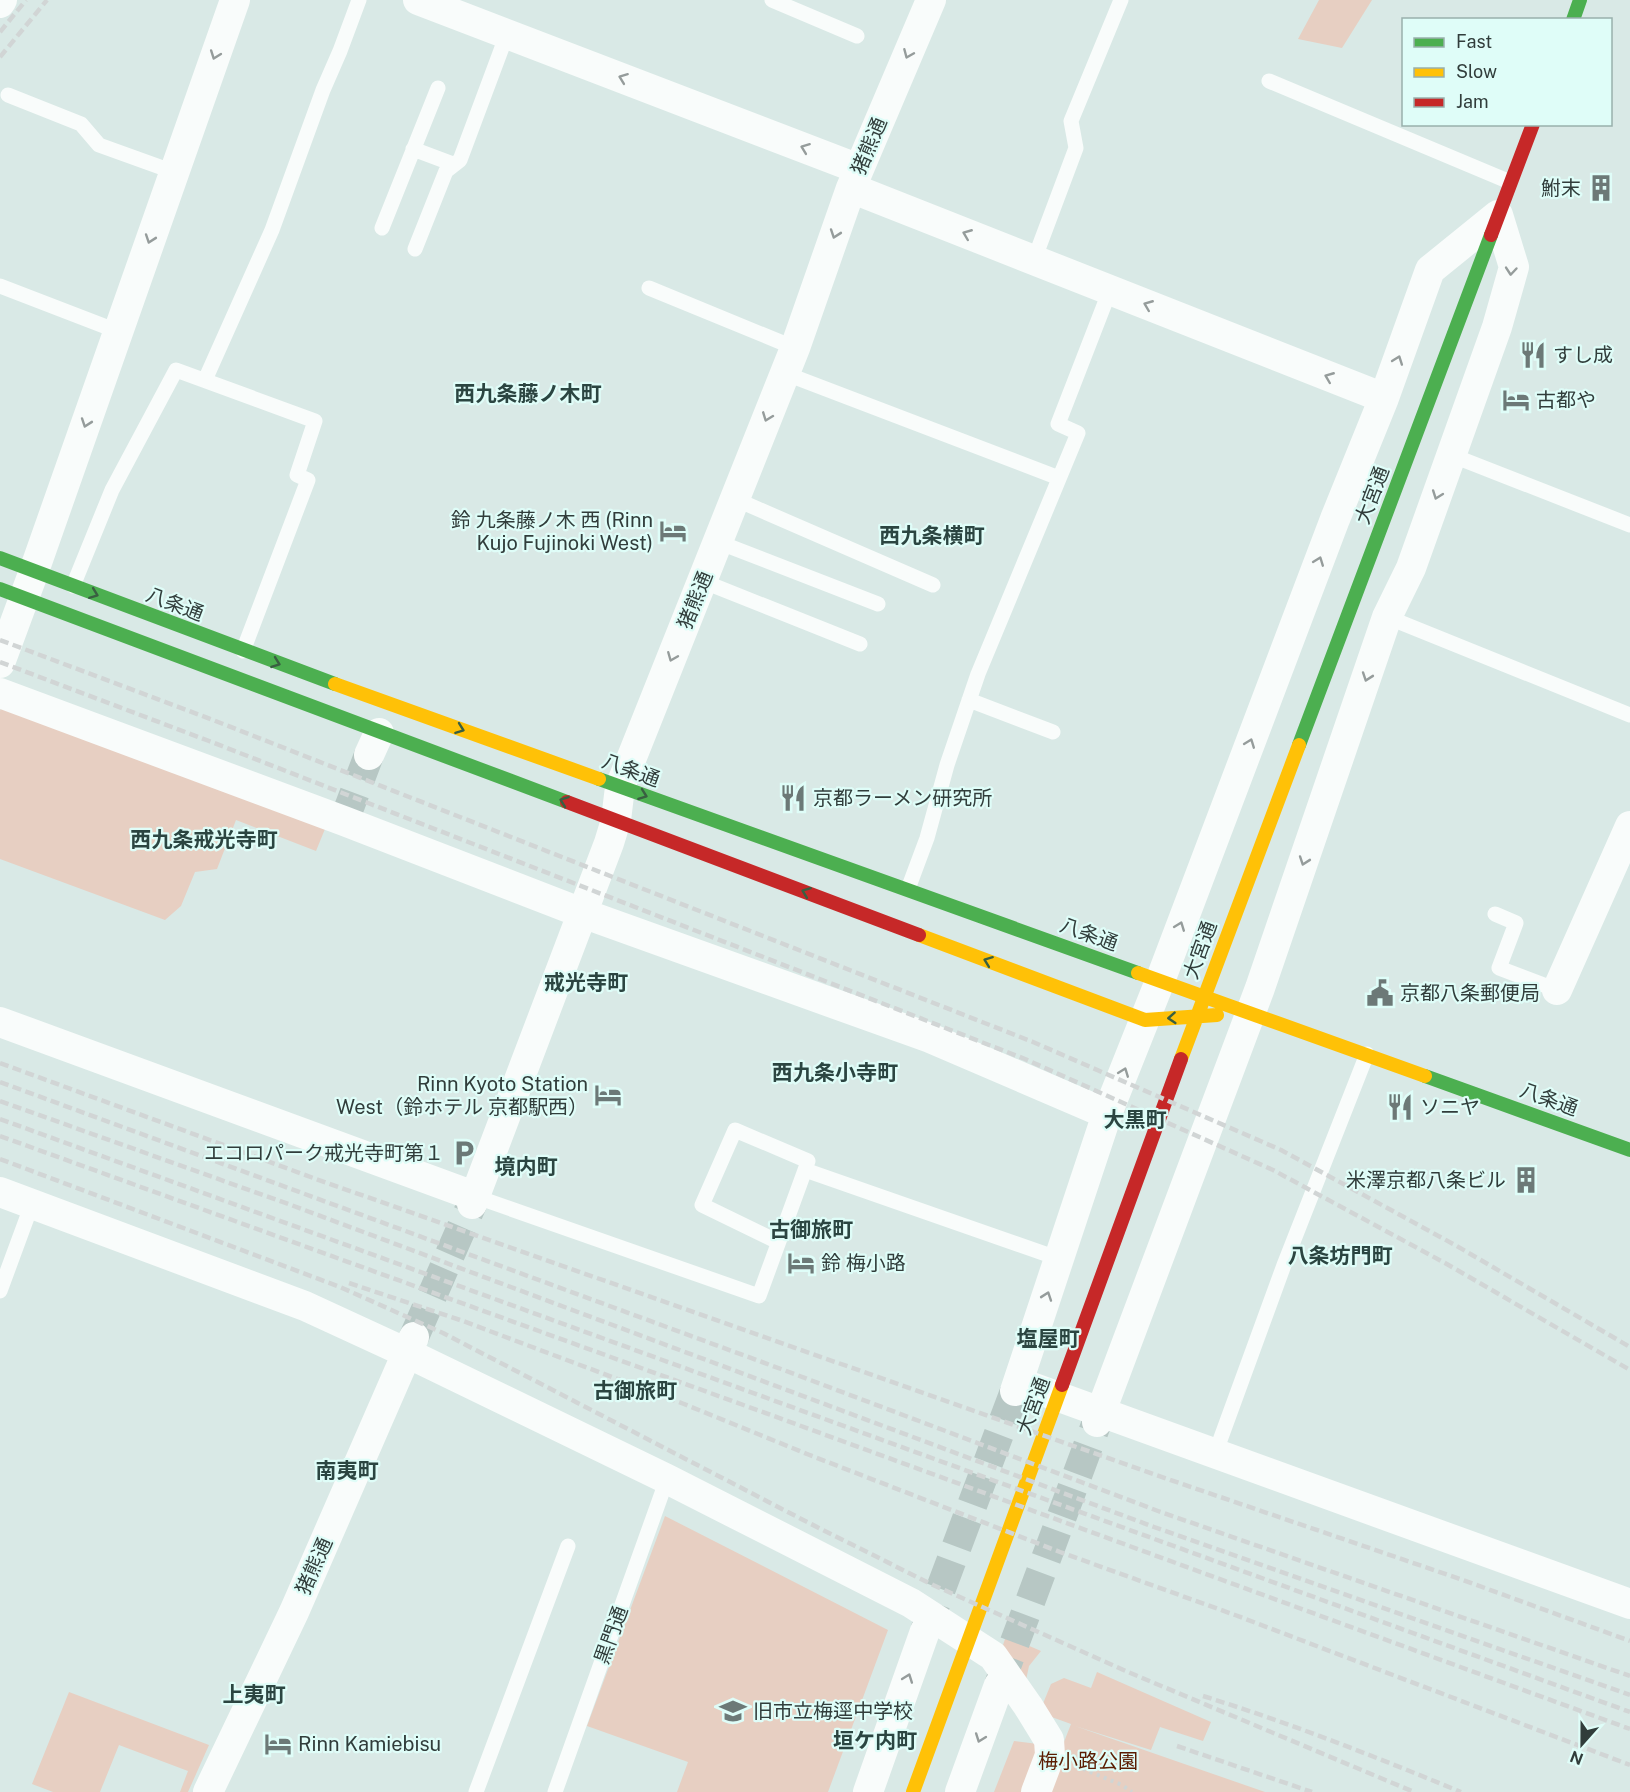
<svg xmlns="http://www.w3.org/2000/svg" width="1630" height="1792" font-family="'Public Sans','Noto Sans JP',sans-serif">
<rect width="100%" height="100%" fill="#d9e9e6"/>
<path fill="#e7cfc2" d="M 1319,0 L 1372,0 L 1342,48 L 1298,39 Z
M 2,705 L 325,829 L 316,851 L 236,820 L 217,869 L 195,872 L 181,906 L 165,920 L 0,859 L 0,711 Z
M 665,1516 L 888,1630 L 828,1792 L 677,1792 L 688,1762 L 587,1726 Z
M 1006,1636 L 1041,1651 L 1029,1666 L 1026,1680 L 1001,1651 Z
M 1097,1672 L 1211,1722 L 1203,1741 L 1160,1727 L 1151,1750 L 1075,1726 L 1265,1792 L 994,1792 L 1014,1741 L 1062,1747 L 1071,1724 L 1046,1715 L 1042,1706 L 1051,1684 L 1064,1678 L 1091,1688 Z
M 69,1692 L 209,1745 L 188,1792 L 180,1792 L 188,1771 L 119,1745 L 100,1792 L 53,1792 L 32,1784 Z"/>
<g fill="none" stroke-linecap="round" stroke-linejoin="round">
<path stroke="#b7c7c4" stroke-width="30" stroke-dasharray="30 15" stroke-linecap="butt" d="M 344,821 L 369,755
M 414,1337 L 472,1204
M 925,1631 L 1015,1391
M 999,1685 L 1097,1422"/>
<path stroke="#d0d5d4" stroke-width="4" stroke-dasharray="3 4.5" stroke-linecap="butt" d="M 1076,1766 L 1122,1785 L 1132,1792"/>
<path stroke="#f9fcfb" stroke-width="15" d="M 772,0 L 857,36
M 1269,81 L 1510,182
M 8,95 L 81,124 L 99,145 L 174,172
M 413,149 L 453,164
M 382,228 L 438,88
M 415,249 L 446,171 L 460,160 L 507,34
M 1034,260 L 1076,148 L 1071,121 L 1121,0
M 0,286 L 117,331
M 649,288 L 795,348
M 784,373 L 1059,478
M 205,380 L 272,230 L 323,90 L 340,51 L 359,0
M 1451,455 L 1630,525
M 735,499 L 933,585
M 718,542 L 878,604
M 702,581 L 860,644
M 73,586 L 112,490 L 176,370 L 315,421 L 297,475 L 308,480 L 243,651
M 1387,617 L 1630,715
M 969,700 L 1053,732
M 908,889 L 927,838 L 947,765 L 978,674 L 1078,433 L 1058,424 L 1110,290
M 1495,914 L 1516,923 L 1499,968 L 1557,990
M 474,1196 L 759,1296 L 805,1170
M 778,1242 L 702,1205 L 735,1130 L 808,1161 L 805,1170 L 1060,1259
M 0,1291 L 32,1204
M 1215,1454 L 1284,1265 L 1367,1054
M 476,1792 L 568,1546
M 555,1792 L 667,1479"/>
<path stroke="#f9fcfb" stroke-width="30" d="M 418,0 L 859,169
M 0,3 L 2,0
M 851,188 L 1384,398
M 0,663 L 34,571 L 235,0
M 0,693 L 344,821 L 582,913 L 930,1038 L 1107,1114
M 369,755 L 379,733
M 1557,990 L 1630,826
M 0,1022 L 474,1196
M 0,1192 L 305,1306 L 407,1353 L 667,1479 L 911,1603 L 993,1656 L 1028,1706 L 1049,1740 L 1050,1755 L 1036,1792
M 472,1204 L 609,843 L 616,820 L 620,787 L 795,348 L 851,188 L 931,0
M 1018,1382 L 1630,1604
M 1015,1391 L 1107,1114 L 1160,981 L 1335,519 L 1384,398 L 1430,270 L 1498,215 L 1514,267 L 1497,327 L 1411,568 L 1387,617 L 1260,988 L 1097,1422
M 208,1792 L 294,1612 L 414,1337
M 868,1792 L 925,1631
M 960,1792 L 999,1685"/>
<path stroke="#4caf50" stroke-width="14" d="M 1573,20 L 1580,0
M 0,558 L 335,684
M 0,589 L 567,802
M 1299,745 L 1491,235
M 599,779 L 1138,973
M 1425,1076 L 1630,1150"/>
<path stroke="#ffc107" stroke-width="14" d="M 335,684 L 599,779
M 919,935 L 1145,1020 L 1217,1015
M 1138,973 L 1425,1076
M 1181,1059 L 1299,745
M 913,1792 L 1062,1385"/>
<path stroke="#c62828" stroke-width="14" d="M 1491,235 L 1533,124
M 567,802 L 919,935
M 1062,1385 L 1181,1059"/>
<path stroke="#d1d5d5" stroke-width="4.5" stroke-dasharray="9 4.5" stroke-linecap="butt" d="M 0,32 L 26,0
M 0,57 L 47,0
M 0,640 L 213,720 L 1033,1042 L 1281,1150 L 1455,1245 L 1630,1347
M 0,662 L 209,741 L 1025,1059 L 1273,1170 L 1445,1263 L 1630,1370
M 0,1063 L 316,1179 L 1156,1475 L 1463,1580 L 1630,1641
M 0,1082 L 781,1369 L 1158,1511 L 1630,1676
M 0,1101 L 291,1205 L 1154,1527 L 1630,1695
M 0,1119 L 1630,1712
M 0,1136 L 771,1415 L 1630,1729
M 0,1159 L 340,1287 L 443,1333 L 809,1523 L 933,1585 L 1128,1672 L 1414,1792
M 349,1283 L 463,1321 L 540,1350 L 684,1404 L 807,1454 L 1060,1552 L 1235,1615 L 1630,1765
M 1203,1696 C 1290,1723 1376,1757 1461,1792
M 1177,1746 L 1312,1792"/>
</g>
<defs><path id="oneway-chevron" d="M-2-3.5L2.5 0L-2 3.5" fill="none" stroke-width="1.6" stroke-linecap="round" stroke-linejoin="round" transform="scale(1.5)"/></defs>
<g stroke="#959c9b">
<use href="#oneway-chevron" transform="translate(908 54) rotate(113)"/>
<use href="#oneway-chevron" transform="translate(215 55) rotate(110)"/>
<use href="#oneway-chevron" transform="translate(623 78) rotate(-159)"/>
<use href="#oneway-chevron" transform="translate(805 148) rotate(-159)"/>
<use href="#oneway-chevron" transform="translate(835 234) rotate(109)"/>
<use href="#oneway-chevron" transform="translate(967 234) rotate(-158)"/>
<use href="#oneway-chevron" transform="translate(150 239) rotate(109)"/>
<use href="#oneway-chevron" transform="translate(1511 271) rotate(95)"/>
<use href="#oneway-chevron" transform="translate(1148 305) rotate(-158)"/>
<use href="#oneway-chevron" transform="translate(1398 360) rotate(-70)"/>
<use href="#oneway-chevron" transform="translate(1329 377) rotate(-158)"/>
<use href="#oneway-chevron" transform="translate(767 417) rotate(111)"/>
<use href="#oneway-chevron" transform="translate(86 423) rotate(109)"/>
<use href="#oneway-chevron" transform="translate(1437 495) rotate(110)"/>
<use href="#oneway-chevron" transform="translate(1319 561) rotate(-69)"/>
<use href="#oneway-chevron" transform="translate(672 657) rotate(112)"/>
<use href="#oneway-chevron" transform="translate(1367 677) rotate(109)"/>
<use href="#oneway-chevron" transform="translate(1250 743) rotate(-69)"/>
<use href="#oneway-chevron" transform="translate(1304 861) rotate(109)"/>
<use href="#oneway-chevron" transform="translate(1180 926) rotate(-69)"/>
<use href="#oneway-chevron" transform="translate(1124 1072) rotate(-69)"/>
<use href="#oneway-chevron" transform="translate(1047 1296) rotate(-71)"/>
<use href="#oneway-chevron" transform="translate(908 1678) rotate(-70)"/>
<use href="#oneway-chevron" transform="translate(980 1738) rotate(110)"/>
</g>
<g stroke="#395f41">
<use href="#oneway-chevron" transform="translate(94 594) rotate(21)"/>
<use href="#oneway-chevron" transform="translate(276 663) rotate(20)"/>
<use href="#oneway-chevron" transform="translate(460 729) rotate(20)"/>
<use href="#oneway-chevron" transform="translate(643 795) rotate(20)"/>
<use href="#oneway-chevron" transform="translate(564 801) rotate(-160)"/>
<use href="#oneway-chevron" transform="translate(806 892) rotate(-159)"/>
<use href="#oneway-chevron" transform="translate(988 961) rotate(-159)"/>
<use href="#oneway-chevron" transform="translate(1172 1018) rotate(176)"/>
</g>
<defs>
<symbol id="building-bare" viewBox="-9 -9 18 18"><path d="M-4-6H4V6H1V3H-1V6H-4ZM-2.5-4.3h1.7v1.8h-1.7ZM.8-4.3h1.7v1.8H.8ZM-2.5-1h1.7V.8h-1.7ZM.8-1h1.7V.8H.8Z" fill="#6c7977" stroke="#dffdf8" stroke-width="2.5" paint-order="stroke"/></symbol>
<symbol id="restaurant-bare" viewBox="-9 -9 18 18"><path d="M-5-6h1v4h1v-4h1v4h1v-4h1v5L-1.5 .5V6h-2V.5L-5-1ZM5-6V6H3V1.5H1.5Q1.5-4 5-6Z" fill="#6c7977" stroke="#dffdf8" stroke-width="2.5" paint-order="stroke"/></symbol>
<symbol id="hotel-bare" viewBox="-9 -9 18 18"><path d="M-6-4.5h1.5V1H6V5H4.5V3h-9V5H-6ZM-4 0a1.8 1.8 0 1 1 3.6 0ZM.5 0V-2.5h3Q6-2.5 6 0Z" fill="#6c7977" stroke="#dffdf8" stroke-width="2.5" paint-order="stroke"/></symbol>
<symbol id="civic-bare" viewBox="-9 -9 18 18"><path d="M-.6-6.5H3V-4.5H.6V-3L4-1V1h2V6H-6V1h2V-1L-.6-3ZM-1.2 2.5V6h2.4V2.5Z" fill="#6c7977" stroke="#dffdf8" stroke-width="2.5" paint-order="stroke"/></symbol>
<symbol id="parking-bare" viewBox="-9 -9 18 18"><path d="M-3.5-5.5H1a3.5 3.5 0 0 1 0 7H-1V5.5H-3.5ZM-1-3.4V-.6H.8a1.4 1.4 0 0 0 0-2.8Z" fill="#6c7977" stroke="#dffdf8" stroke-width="2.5" paint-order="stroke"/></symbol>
<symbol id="school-bare" viewBox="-9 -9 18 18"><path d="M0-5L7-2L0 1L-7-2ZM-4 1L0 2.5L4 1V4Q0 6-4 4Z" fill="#6c7977" stroke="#dffdf8" stroke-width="2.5" paint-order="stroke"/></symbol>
</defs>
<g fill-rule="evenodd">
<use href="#building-bare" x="1582" y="169" width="38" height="38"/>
<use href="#restaurant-bare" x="1514" y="336" width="38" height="38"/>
<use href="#hotel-bare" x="1497" y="381" width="38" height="38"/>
<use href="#hotel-bare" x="654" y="512" width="38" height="38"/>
<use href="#restaurant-bare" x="774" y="779" width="38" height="38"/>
<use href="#civic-bare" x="1361" y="974" width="38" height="38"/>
<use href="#hotel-bare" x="589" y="1076" width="38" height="38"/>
<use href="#restaurant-bare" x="1381" y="1088" width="38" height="38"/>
<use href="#parking-bare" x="445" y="1134" width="38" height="38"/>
<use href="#building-bare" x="1507" y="1161" width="38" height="38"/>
<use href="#hotel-bare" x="782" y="1244" width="38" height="38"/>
<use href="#school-bare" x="714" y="1692" width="38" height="38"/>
<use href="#hotel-bare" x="259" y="1725" width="38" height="38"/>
</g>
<g text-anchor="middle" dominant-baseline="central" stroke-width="4.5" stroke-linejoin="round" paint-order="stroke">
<g font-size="20" fill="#313d3b" stroke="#dffdf8">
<text transform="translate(869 146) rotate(-67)">猪熊通</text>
<text transform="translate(1372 495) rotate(-69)">大宮通</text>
<text transform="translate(695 600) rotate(-68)">猪熊通</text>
<text transform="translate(175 604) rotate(21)">八条通</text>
<text transform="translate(631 770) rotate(20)">八条通</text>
<text transform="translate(1089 934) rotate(20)">八条通</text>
<text transform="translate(1200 950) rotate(-70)">大宮通</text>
<text transform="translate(1549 1099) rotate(20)">八条通</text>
<text transform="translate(1033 1406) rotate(-70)">大宮通</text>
<text transform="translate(314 1566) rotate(-66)">猪熊通</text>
<text transform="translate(611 1635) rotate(-70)">黒門通</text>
</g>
<g font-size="20" fill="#313d3b" stroke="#dffdf8" text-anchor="start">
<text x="1581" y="188" text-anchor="end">鮒末</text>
<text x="1553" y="355">すし成</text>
<text x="1536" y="400">古都や</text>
<text x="653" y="520" text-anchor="end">鈴 九条藤ノ木 西 (Rinn<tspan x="653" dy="23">Kujo Fujinoki West)</tspan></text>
<text x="813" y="798">京都ラーメン研究所</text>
<text x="1400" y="993">京都八条郵便局</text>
<text x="588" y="1084" text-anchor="end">Rinn Kyoto Station<tspan x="588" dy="23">West（鈴ホテル 京都駅西）</tspan></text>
<text x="1420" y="1107">ソニヤ</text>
<text x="444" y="1153" text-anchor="end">エコロパーク戒光寺町第１</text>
<text x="1506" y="1180" text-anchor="end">米澤京都八条ビル</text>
<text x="821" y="1263">鈴 梅小路</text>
<text x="753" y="1711">旧市立梅逕中学校</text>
<text x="298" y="1744">Rinn Kamiebisu</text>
</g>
<g font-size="20" fill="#5b1d02" stroke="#dffdf8">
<text x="1088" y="1761">梅小路公園</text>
</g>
<g font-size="21" font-weight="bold" fill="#2b4541" stroke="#dffdf8">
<text x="528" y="393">西九条藤ノ木町</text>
<text x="932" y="535">西九条横町</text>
<text x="204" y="839">西九条戒光寺町</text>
<text x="586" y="982">戒光寺町</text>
<text x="835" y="1072">西九条小寺町</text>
<text x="1135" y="1119">大黒町</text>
<text x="526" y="1166">境内町</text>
<text x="811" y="1229">古御旅町</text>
<text x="1340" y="1255">八条坊門町</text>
<text x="1048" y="1338">塩屋町</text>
<text x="635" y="1390">古御旅町</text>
<text x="347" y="1470">南夷町</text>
<text x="254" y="1694">上夷町</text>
<text x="875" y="1740">垣ケ内町</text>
</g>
</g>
<rect x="1402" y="18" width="210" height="108" fill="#dffdf8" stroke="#99b0ac" stroke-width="1.5"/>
<rect x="1414" y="38" width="30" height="9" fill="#4caf50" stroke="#99b0ac" stroke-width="1.5"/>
<text x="1456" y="48" font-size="18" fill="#313d3b">Fast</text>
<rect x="1414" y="68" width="30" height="9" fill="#ffc107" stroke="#99b0ac" stroke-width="1.5"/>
<text x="1456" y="78" font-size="18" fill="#313d3b">Slow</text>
<rect x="1414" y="98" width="30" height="9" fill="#c62828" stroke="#99b0ac" stroke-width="1.5"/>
<text x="1456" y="108" font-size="18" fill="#313d3b">Jam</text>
<g transform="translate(1582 1744) rotate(201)" stroke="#dffdf8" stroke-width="4.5" paint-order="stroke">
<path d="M0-4.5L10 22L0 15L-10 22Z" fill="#313d3b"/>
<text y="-9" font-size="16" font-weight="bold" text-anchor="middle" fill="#313d3b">N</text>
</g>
</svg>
